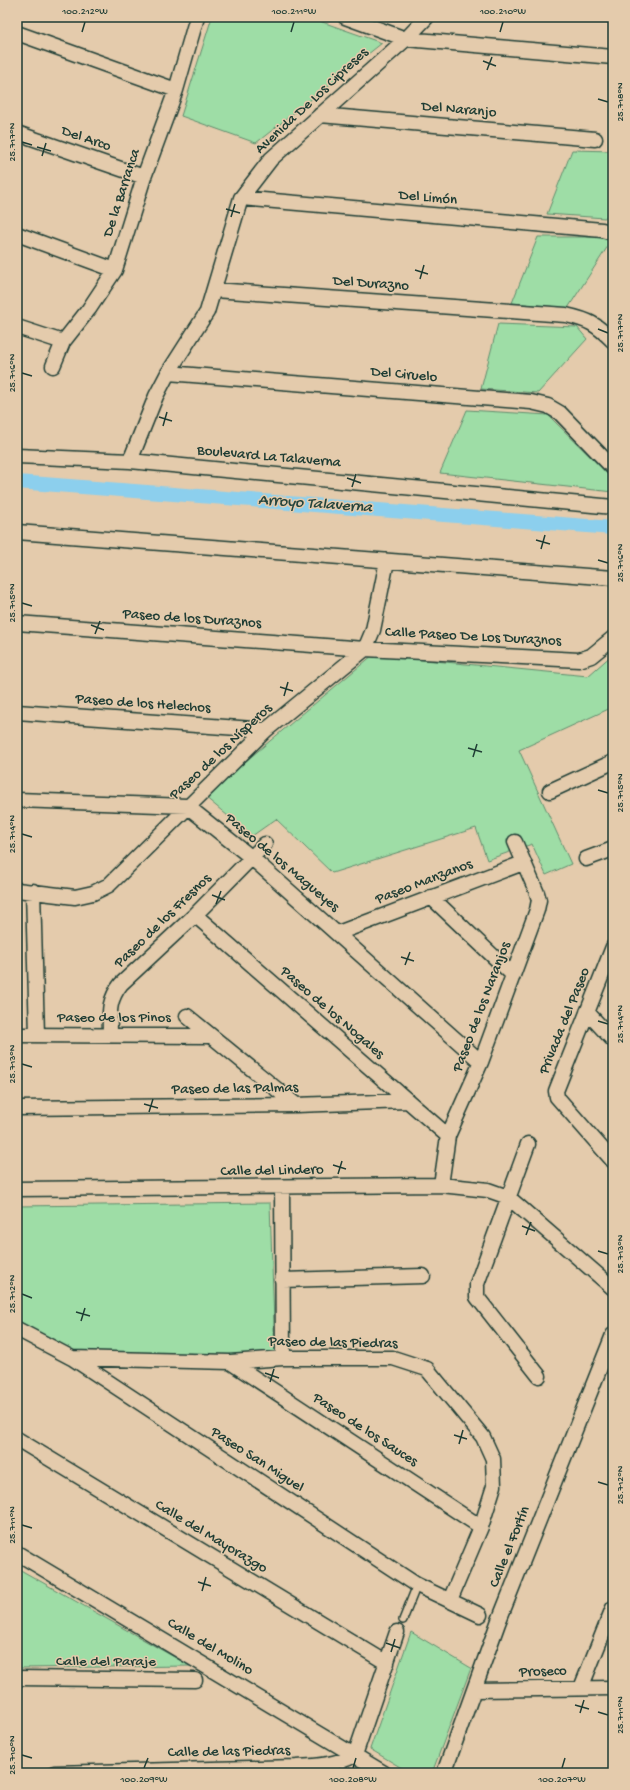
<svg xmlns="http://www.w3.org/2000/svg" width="630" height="1790" font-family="'Gochi Hand',sans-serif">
<rect width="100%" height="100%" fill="#e4cbac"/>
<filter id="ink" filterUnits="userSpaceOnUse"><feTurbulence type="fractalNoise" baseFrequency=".025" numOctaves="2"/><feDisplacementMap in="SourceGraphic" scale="8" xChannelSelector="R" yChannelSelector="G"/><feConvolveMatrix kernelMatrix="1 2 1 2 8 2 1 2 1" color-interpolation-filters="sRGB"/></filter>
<g filter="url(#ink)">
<path fill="#9edda6" stroke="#5e8d6d" d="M 212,17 L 308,17 L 382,43 L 256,143 L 181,116 Z
M 572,150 L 613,151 L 613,206 L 605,218 L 547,214 Z
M 538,237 L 606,237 L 610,243 L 568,308 L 512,303 Z
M 498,324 L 577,327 L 587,339 L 538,393 L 481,389 Z
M 467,410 L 548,415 L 613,479 L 613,492 L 440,473 Z
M 613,654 L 613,707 L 519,750 L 571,864 L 546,875 L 532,844 L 487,860 L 476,828 L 332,873 L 276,819 L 252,836 L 204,796 L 373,655 L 588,676 Z
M 270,1203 L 275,1356 L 70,1355 L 17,1326 L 17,1206 Z
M 17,1568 L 190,1666 L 17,1668 Z
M 411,1632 L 471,1668 L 432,1773 L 410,1773 L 370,1749 Z"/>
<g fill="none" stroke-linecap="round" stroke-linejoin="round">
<path stroke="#8ccfed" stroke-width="14" d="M 17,482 L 613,528"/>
<defs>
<path id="lane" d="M 403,1620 L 417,1585"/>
<path id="street" d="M 345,17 L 406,39 L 613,57
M 17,33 L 176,90
M 320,115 L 595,139
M 17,133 L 144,177
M 241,198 L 602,230 L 613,233
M 17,234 L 115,270
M 214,290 L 566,315 C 589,320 596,324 613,341
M 17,327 L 63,342
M 53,366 L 63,342 L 89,309 L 115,270 L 144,177 L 176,90 L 197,17
M 168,373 L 531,402 L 548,406 L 560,413 L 613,468
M 17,456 L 130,461 L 613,507
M 130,461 L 156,396 L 168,373 L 207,312 L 241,198 L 271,159 L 406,39 L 427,17
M 17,532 L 613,578
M 17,623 L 365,649 L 579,660 L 591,656 L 613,638
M 17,712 L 266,730
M 550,791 L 613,762
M 17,800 L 187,806 L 252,858 L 481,1062
M 586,859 L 613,849
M 17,890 L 75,897 L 93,893 L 109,885 L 266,730 L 365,649 L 373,630 L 387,561
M 33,891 L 37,1035
M 431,897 L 513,975
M 195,915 L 448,1136
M 338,933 L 523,863
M 613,947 L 556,1091 L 557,1097 L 613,1161
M 587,1012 L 613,1040
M 187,1016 L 296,1105
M 17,1035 L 211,1036
M 110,1035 C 110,1014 107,1002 121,984 L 195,915 L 265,844
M 17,1108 L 296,1105 L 406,1101
M 528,1144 L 482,1270 L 477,1284 L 477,1297 L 539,1376
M 441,1185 L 448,1136 L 481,1062 L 537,910 L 539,900 L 537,893 L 515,842
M 282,1188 L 283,1358
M 17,1189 L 441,1185 L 488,1190 L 508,1197 L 613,1288
M 282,1280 L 423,1276
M 17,1329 L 72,1358 L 417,1585 L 480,1615
M 72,1358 L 230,1362 L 283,1358 L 393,1358 L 427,1369 L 483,1437 L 493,1459 L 494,1486 L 481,1527 L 450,1600
M 230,1362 L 481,1527
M 17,1439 L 387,1663
M 17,1553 L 384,1773
M 17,1678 L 195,1680
M 581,1688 L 613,1608
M 474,1690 L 613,1688
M 54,1773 L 296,1767 C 317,1766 336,1765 355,1755 L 397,1632
M 444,1773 L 498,1623 L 613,1335"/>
</defs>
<use href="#lane" stroke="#1f3d34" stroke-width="10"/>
<use href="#street" stroke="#1f3d34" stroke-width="17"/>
<use href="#lane" stroke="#e4cbac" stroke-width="7"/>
<use href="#street" stroke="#e4cbac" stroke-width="14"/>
</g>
</g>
<path fill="none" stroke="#1f3d34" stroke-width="1.5" d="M 82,32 L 85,22M 291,32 L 294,22M 500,32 L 503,22M 483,61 L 496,66M 487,70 L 492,57M 598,99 L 608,102M 22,142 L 32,145M 37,147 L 51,151M 42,156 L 46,143M 226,209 L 240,213M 231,217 L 235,204M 415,270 L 428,274M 420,279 L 424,265M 598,329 L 608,333M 22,373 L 32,376M 159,417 L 172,421M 163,426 L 167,412M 347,478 L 361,483M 352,487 L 356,474M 536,540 L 550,544M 541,549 L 545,535M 598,560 L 608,563M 22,603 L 32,606M 91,625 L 104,630M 95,634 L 100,621M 280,687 L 293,691M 284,696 L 288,682M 468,748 L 482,752M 473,757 L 477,744M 598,790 L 608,793M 22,834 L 32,837M 212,895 L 225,900M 216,904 L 221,891M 401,957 L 414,961M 405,965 L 410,952M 598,1021 L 608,1024M 22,1064 L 32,1067M 144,1104 L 158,1108M 149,1112 L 153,1099M 333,1165 L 346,1169M 338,1174 L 342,1161M 522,1226 L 535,1231M 526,1235 L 531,1222M 598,1251 L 608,1254M 22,1294 L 32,1298M 76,1312 L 90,1316M 81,1321 L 85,1308M 265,1373 L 279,1378M 270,1382 L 274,1369M 454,1435 L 467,1439M 459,1444 L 463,1430M 598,1482 L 608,1485M 22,1525 L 32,1528M 198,1582 L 211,1586M 202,1591 L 206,1577M 386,1643 L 400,1648M 391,1652 L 395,1639M 575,1705 L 589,1709M 598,1712 L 608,1715M 580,1713 L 584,1700M 22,1755 L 32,1758M 144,1768 L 148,1758M 353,1768 L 356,1758M 562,1768 L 565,1758"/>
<g text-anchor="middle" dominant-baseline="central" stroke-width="3" stroke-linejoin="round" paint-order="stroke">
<g font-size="15" fill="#1f3d34" stroke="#e4cbac">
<text transform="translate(312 101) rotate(-43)">Avenida De Los Cipreses</text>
<text transform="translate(459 110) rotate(5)">Del Naranjo</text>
<text transform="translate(86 139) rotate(19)">Del Arco</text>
<text transform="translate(122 193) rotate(-72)">De la Barranca</text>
<text transform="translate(428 198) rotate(5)">Del Limón</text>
<text transform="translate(371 284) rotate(4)">Del Durazno</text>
<text transform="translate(404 375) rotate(5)">Del Ciruelo</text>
<text transform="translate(269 457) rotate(5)">Boulevard La Talaverna</text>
<text transform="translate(192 619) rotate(4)">Paseo de los Duraznos</text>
<text transform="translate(473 637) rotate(3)">Calle Paseo De Los Duraznos</text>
<text transform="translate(143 704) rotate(4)">Paseo de los Helechos</text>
<text transform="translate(221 752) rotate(-43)">Paseo de los Nísperos</text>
<text transform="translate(282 863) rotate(40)">Paseo de los Magueyes</text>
<text transform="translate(424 882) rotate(-21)">Paseo Manzanos</text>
<text transform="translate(163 921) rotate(-44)">Paseo de los Fresnos</text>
<text transform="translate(482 1007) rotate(-69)">Paseo de los Naranjos</text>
<text transform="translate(332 1013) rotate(41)">Paseo de los Nogales</text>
<text x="114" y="1018">Paseo de los Pinos</text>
<text transform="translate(565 1021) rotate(-68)">Privada del Paseo</text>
<text transform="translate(235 1089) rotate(-1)">Paseo de las Palmas</text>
<text transform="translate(272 1171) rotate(-1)">Calle del Lindero</text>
<text transform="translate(333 1343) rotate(1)">Paseo de las Piedras</text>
<text transform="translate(365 1430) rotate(33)">Paseo de los Sauces</text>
<text transform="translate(257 1460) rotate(33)">Paseo San Miguel</text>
<text transform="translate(211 1537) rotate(31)">Calle del Mayorazgo</text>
<text transform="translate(510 1547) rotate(-68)">Calle el Fortín</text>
<text transform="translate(210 1647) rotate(31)">Calle del Molino</text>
<text x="106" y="1662">Calle del Paraje</text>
<text transform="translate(543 1672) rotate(-2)">Proseco</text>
<text transform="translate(229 1752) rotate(-1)">Calle de las Piedras</text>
</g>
<g font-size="16" font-style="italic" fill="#24443d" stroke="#e4cbac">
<text transform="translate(315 505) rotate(4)">Arroyo Talaverna</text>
</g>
</g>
<rect width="630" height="1790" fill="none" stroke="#e4cbac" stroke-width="44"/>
<rect x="22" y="22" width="586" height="1746" fill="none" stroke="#1f3d34" stroke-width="1.5"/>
<g font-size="10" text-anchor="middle" fill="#1f3d34">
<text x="85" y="14">100.212°W</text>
<text x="294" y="14">100.211°W</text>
<text x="503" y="14">100.210°W</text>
<text transform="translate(619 102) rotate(-90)" y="4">25.718°N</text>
<text transform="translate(11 142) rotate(-90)" y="4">25.717°N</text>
<text transform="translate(619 333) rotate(-90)" y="4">25.717°N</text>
<text transform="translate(11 373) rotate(-90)" y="4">25.716°N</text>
<text transform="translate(619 563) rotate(-90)" y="4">25.716°N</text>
<text transform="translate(11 603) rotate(-90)" y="4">25.715°N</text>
<text transform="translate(619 793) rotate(-90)" y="4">25.715°N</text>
<text transform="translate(11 834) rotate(-90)" y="4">25.714°N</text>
<text transform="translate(619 1024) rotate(-90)" y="4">25.714°N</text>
<text transform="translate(11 1064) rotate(-90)" y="4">25.713°N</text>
<text transform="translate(619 1254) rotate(-90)" y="4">25.713°N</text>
<text transform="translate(11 1294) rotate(-90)" y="4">25.712°N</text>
<text transform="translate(619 1485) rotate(-90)" y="4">25.712°N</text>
<text transform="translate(11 1525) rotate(-90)" y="4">25.711°N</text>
<text transform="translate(619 1715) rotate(-90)" y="4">25.711°N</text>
<text transform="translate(11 1755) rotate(-90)" y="4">25.710°N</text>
<text x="144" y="1782">100.209°W</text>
<text x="353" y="1782">100.208°W</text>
<text x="562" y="1782">100.207°W</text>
</g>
</svg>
